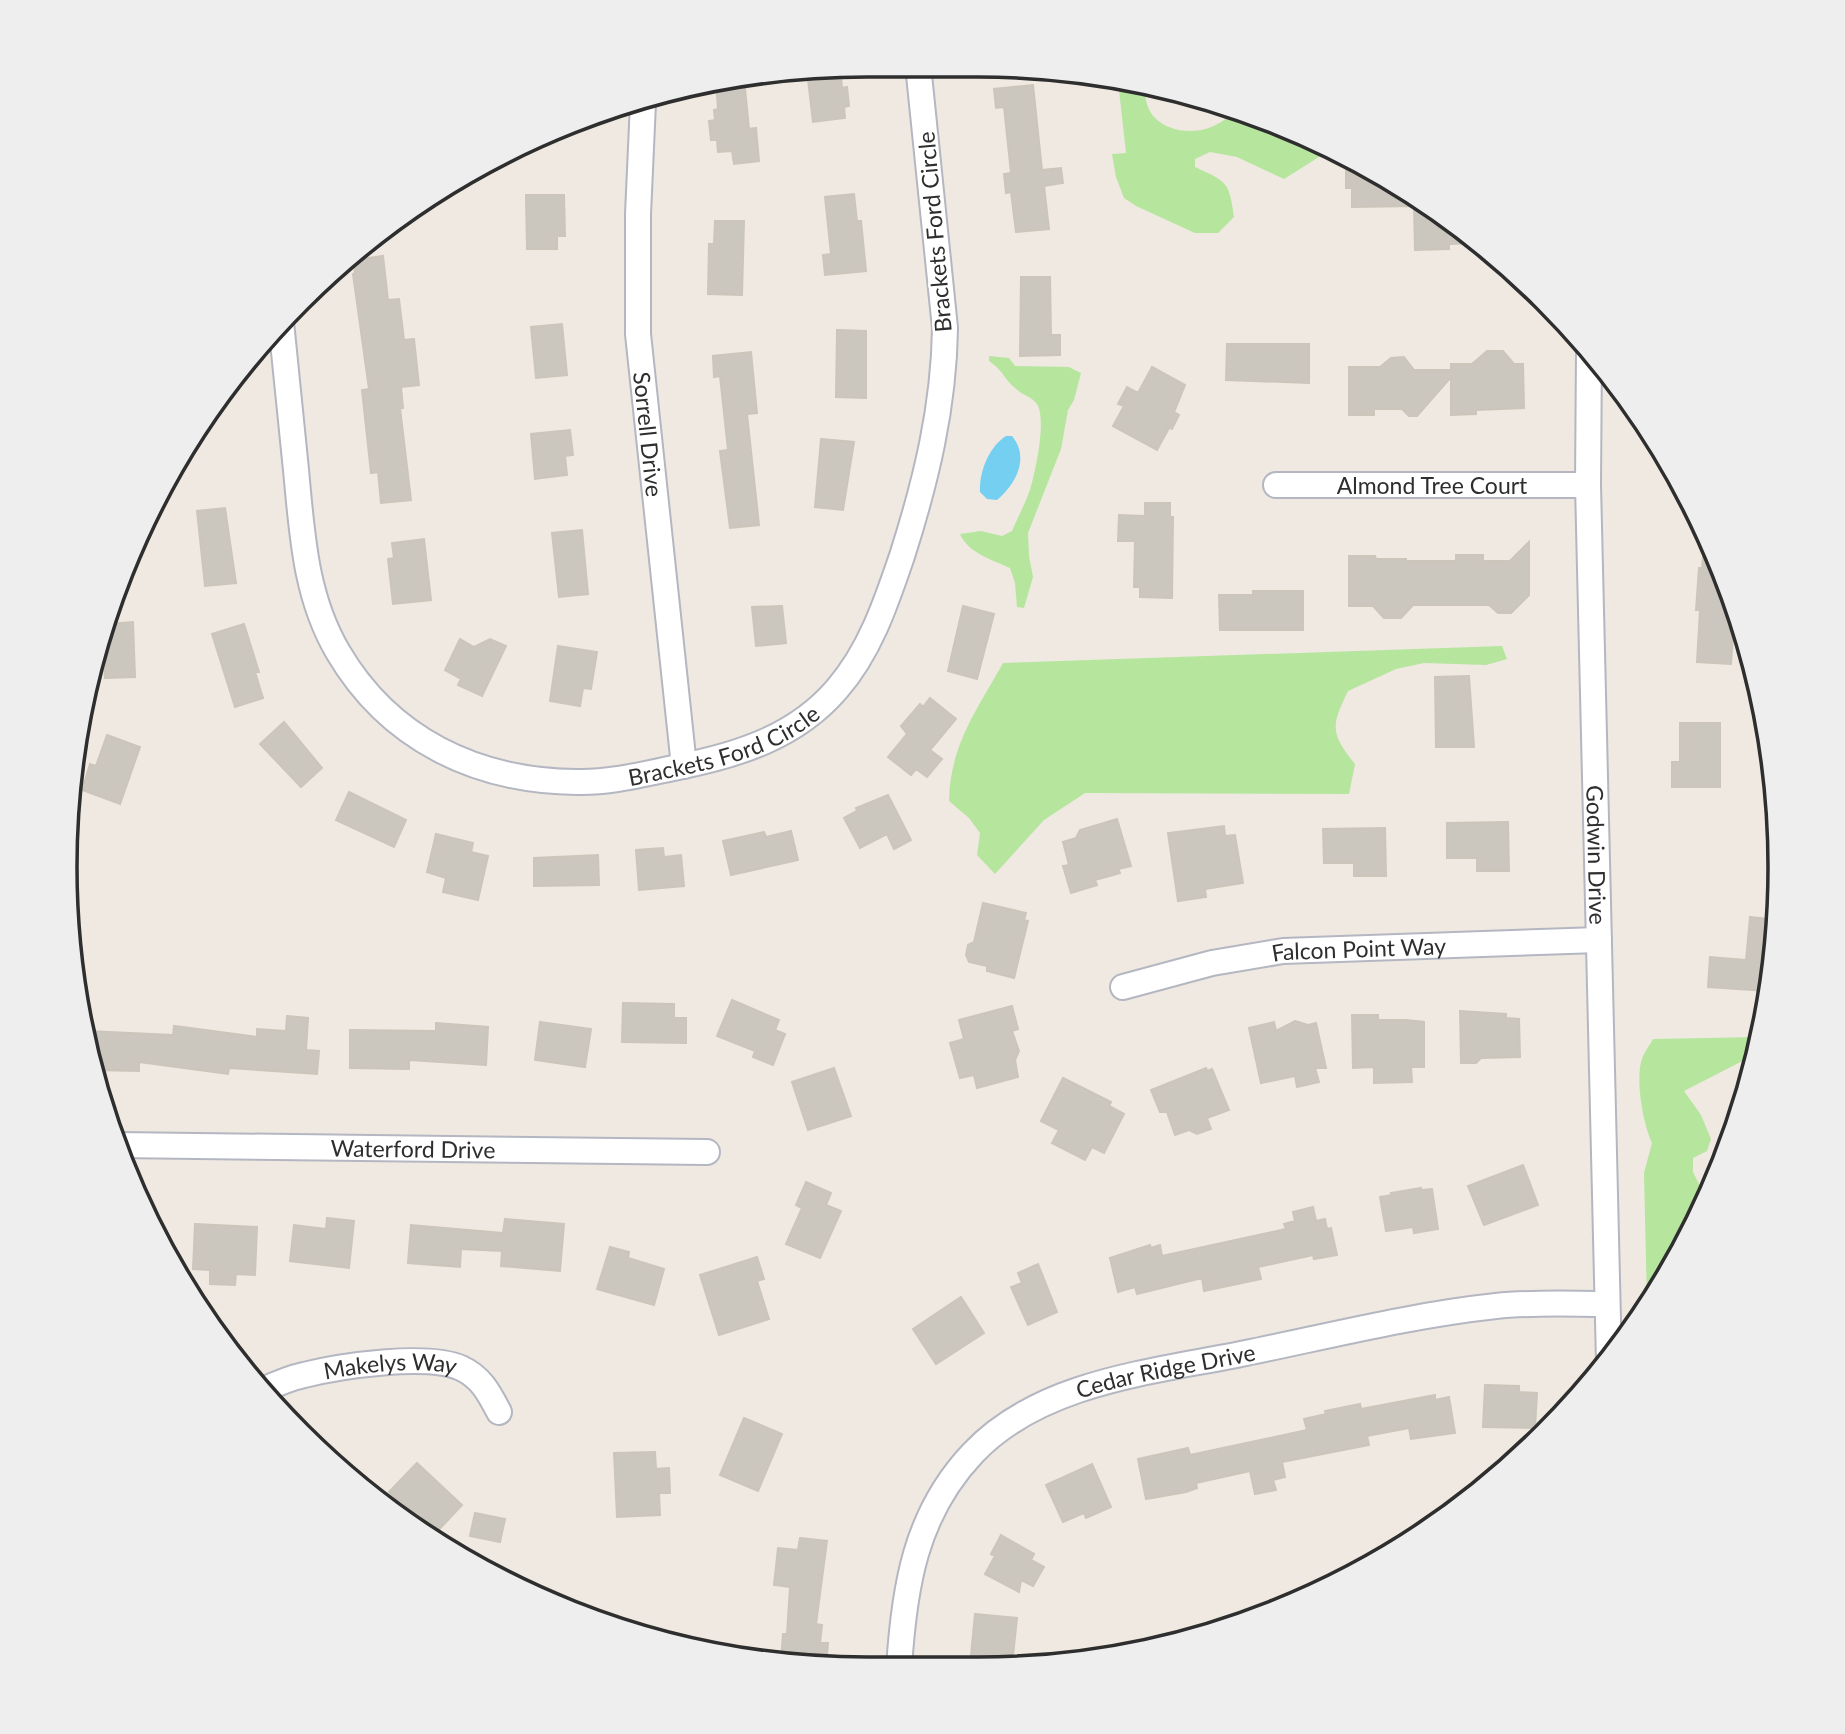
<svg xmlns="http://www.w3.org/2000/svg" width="1845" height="1734" font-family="Lato,sans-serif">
<rect width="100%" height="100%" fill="#efe9e1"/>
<path fill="#b6e59e" d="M 1118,81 L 1144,85 C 1145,96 1146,108 1154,117 C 1175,139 1217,134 1234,110 L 1333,148 L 1345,155 L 1322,155 L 1284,179 L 1237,157 L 1210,152 L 1195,159 L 1195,167 C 1227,182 1229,181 1234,217 L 1218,233 L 1195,233 L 1136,206 L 1124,198 L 1116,177 L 1112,154 L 1126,153 Z
M 989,356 L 1009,358 L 1015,366 L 1069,367 L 1081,373 L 1074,400 L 1068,410 L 1061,449 L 1028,533 L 1029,556 L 1033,577 L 1024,608 L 1017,607 L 1015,583 L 1010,568 C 993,560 968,553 960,534 L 981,531 L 1002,536 L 1012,531 C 1018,517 1025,504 1030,490 C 1035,473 1047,420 1037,404 C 1031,396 1022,395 1015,388 C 1004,379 1003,370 989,361 Z
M 1502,646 L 1507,659 L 1486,665 L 1424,663 L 1396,669 L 1348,691 C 1331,726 1330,733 1355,764 L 1349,794 L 1085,793 L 1044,820 L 995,874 L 977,855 L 980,833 L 969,818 L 949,801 C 950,745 977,710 1003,663 Z
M 1759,1037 L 1756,1054 L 1684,1091 L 1701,1115 L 1711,1139 L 1707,1151 L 1693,1158 L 1693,1172 L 1701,1188 L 1700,1216 L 1647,1303 L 1644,1173 L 1652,1143 C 1643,1124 1635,1079 1642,1059 C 1644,1052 1650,1045 1653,1039 Z"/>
<path fill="#75cff0" d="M 1006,436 L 1012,436 C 1030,458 1016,484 997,500 L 987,499 L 980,492 C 979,471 989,447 1006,436 Z"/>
<path fill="#cbc7bf" stroke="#cbc5ba" stroke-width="2" d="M 836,68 L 837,76 L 841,76 L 842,88 L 847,87 L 849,106 L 844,107 L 845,118 L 813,122 L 807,71 Z
M 744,78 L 749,129 L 756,128 L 759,161 L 734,164 L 732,151 L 718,152 L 717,140 L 711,140 L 709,121 L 715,120 L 714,110 L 718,109 L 716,81 Z
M 1033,85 L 1042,170 L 1061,168 L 1063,183 L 1044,186 L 1049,229 L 1016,232 L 1011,192 L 1006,193 L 1004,174 L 1011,173 L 1004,107 L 996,108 L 994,89 Z
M 1363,166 L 1467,231 L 1480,243 L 1449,244 L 1449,249 L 1415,250 L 1414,206 L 1352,207 L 1352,188 L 1346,188 L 1346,167 Z
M 854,194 L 857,221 L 861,221 L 866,271 L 825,275 L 823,255 L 831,254 L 825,197 Z
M 526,195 L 564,195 L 565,236 L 557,236 L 557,249 L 527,249 Z
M 715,221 L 744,221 L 742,295 L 708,294 L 709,244 L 714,244 Z
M 383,256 L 388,300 L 399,299 L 404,340 L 414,339 L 419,385 L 401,387 L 403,408 L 400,408 L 411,500 L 381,503 L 378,472 L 371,473 L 362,390 L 369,389 L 353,274 L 355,273 L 354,260 Z
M 1021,277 L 1050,277 L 1051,335 L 1060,335 L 1060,355 L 1020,356 Z
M 562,324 L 567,375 L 536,378 L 531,327 Z
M 837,330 L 866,331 L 866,398 L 836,397 Z
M 1227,344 L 1309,344 L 1309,383 L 1226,380 Z
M 1487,351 L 1503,351 L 1514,364 L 1523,364 L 1524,408 L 1476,410 L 1476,414 L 1451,415 L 1451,377 L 1417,416 L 1409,416 L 1402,409 L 1374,409 L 1374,415 L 1349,415 L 1349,367 L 1380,367 L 1391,358 L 1404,357 L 1414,370 L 1451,370 L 1451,364 L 1472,364 Z
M 751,352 L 757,413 L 747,414 L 759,525 L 730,528 L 720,451 L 728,450 L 720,376 L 714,377 L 713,356 Z
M 1152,367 L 1185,385 L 1174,412 L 1179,415 L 1172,429 L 1166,426 L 1169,428 L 1157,450 L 1113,426 L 1124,406 L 1118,404 L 1127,387 L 1138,393 Z
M 570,430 L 573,455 L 565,456 L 567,475 L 535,479 L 531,434 Z
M 821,439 L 854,442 L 843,510 L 815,507 Z
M 1145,503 L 1170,503 L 1170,517 L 1173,517 L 1172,598 L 1140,597 L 1140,587 L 1134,587 L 1135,541 L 1118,541 L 1119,515 L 1145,516 Z
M 225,508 L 236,583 L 205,586 L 197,511 Z
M 582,530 L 588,594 L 559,597 L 552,533 Z
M 1705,536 L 1738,609 L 1741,622 L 1734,622 L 1731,664 L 1697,662 L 1700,610 L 1696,610 L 1699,568 L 1702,568 Z
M 424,539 L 431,600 L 393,604 L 388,559 L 394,558 L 392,543 Z
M 1529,542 L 1529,595 L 1511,613 L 1498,613 L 1489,605 L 1413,605 L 1401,618 L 1384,618 L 1373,606 L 1349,606 L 1349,556 L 1375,556 L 1376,559 L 1406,559 L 1406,561 L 1456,561 L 1456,555 L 1483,555 L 1483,561 L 1510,561 Z
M 1253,591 L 1303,591 L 1303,630 L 1220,630 L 1219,595 L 1253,595 Z
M 782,606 L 786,643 L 756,646 L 752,607 Z
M 963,606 L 994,614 L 977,679 L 948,671 Z
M 133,622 L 135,677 L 105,678 L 103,644 L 98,645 L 107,624 Z
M 244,624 L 259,672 L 255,672 L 263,698 L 235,707 L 212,634 Z
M 460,639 L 474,647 L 490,639 L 506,646 L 482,696 L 458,685 L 461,679 L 445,670 Z
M 558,646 L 597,652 L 591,689 L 583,688 L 580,706 L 550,701 Z
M 1469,676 L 1474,747 L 1436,747 L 1435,677 Z
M 930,698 L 956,719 L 930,750 L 942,759 L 927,777 L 916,769 L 911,775 L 888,757 L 907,734 L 901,726 L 920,704 L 923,707 Z
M 284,722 L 322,768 L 301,787 L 260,744 Z
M 1680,723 L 1720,723 L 1720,787 L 1672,787 L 1672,762 L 1680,762 Z
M 107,735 L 140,747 L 120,804 L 82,790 L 90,764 L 96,766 Z
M 349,792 L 406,820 L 394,847 L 336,820 Z
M 888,795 L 911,840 L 894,849 L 887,834 L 860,848 L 844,818 L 857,811 L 856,808 Z
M 1117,819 L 1131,866 L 1118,869 L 1120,873 L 1095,880 L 1097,885 L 1071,893 L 1063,866 L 1069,865 L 1063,842 L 1076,838 L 1080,830 Z
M 1508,822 L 1509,871 L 1477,871 L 1477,858 L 1447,858 L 1447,823 Z
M 1224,826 L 1225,836 L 1235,835 L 1243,883 L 1205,889 L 1206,897 L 1178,901 L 1168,833 Z
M 1385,828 L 1386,876 L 1354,876 L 1354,863 L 1324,863 L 1323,829 Z
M 791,831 L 798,860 L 731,875 L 723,841 L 764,832 L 766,837 Z
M 436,834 L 473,843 L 471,852 L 488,856 L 478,900 L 443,892 L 446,878 L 427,872 Z
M 663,848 L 664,857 L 681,855 L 684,886 L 639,890 L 636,850 Z
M 598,855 L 599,885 L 534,886 L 534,858 Z
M 983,903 L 1026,913 L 1024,920 L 1028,921 L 1014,978 L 987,971 L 987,966 L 969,962 L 966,955 L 968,945 L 974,942 Z
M 1750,917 L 1778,920 L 1767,991 L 1708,987 L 1710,957 L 1746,960 Z
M 732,1000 L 779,1020 L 775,1030 L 785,1034 L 773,1065 L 753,1057 L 755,1051 L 717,1036 Z
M 623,1003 L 674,1004 L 674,1018 L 686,1018 L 686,1043 L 622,1042 Z
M 1012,1006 L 1018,1029 L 1012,1031 L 1019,1051 L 1015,1060 L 1018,1077 L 977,1088 L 974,1075 L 960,1078 L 950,1043 L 964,1039 L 959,1020 Z
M 1460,1011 L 1506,1014 L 1506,1018 L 1519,1019 L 1520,1057 L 1481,1058 L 1476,1063 L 1461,1063 Z
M 1352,1015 L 1378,1015 L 1378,1020 L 1406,1020 L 1424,1022 L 1424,1067 L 1411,1067 L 1412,1082 L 1374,1083 L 1374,1067 L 1353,1068 Z
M 287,1016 L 308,1018 L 306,1050 L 319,1051 L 317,1074 L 229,1068 L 228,1074 L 139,1062 L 139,1071 L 94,1070 L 88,1042 L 88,1031 L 173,1035 L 174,1026 L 257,1037 L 257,1029 L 286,1031 Z
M 1295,1021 L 1308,1025 L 1316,1023 L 1326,1068 L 1315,1068 L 1319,1082 L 1297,1087 L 1295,1076 L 1261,1083 L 1249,1028 L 1274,1022 L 1276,1031 Z
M 540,1022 L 591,1029 L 585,1067 L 535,1060 Z
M 436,1023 L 488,1027 L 486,1065 L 409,1060 L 409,1069 L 350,1068 L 350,1030 L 436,1031 Z
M 834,1068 L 851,1116 L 808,1130 L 792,1082 Z
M 1206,1068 L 1207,1071 L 1212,1069 L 1229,1110 L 1207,1118 L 1211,1129 L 1197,1134 L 1189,1130 L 1175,1135 L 1167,1112 L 1160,1112 L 1151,1090 Z
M 1063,1078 L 1111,1102 L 1109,1106 L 1124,1114 L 1104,1153 L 1092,1147 L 1085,1160 L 1052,1143 L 1059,1130 L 1041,1121 Z
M 1523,1165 L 1538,1205 L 1484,1225 L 1468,1186 Z
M 806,1182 L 831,1193 L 826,1205 L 841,1211 L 820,1258 L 786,1244 L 802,1208 L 796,1205 Z
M 1421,1188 L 1421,1190 L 1432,1189 L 1438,1229 L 1414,1233 L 1413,1227 L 1386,1231 L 1380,1197 L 1392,1195 L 1391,1193 Z
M 1313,1207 L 1316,1221 L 1325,1219 L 1327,1229 L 1331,1228 L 1337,1255 L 1314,1259 L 1313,1255 L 1258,1267 L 1261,1279 L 1204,1291 L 1202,1278 L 1137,1294 L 1135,1287 L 1118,1292 L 1110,1258 L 1150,1245 L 1151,1248 L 1160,1245 L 1162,1256 L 1286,1229 L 1284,1224 L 1295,1221 L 1293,1212 Z
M 327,1218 L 354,1221 L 349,1268 L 290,1261 L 294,1225 L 326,1229 Z
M 505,1219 L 564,1224 L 560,1271 L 501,1266 L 502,1251 L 461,1249 L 460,1267 L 408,1263 L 411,1225 L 503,1233 Z
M 195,1224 L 257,1227 L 255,1275 L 236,1274 L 235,1285 L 210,1284 L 210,1270 L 193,1269 Z
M 610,1247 L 629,1252 L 628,1258 L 664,1269 L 654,1305 L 597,1289 Z
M 757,1257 L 764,1279 L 757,1281 L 769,1319 L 719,1335 L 700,1275 Z
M 1038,1264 L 1057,1312 L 1028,1325 L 1011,1287 L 1022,1283 L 1018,1273 Z
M 961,1297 L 984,1333 L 936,1364 L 913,1329 Z
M 1485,1385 L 1519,1386 L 1519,1392 L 1537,1393 L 1535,1428 L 1483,1427 Z
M 1435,1395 L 1435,1400 L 1449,1397 L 1455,1433 L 1411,1439 L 1409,1428 L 1367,1436 L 1369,1445 L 1282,1462 L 1285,1477 L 1273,1480 L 1276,1490 L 1255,1494 L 1250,1471 L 1196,1483 L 1197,1488 L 1186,1492 L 1146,1499 L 1138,1459 L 1188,1448 L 1190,1455 L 1307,1430 L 1304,1419 L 1326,1414 L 1325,1411 L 1360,1404 L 1361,1409 Z
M 744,1418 L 782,1434 L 758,1491 L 720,1475 Z
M 655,1452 L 656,1469 L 669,1468 L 670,1493 L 659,1493 L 660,1515 L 617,1517 L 614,1453 Z
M 417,1463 L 462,1505 L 432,1537 L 415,1521 L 411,1526 L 392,1510 L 400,1502 L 389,1492 Z
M 1092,1464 L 1111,1507 L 1086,1518 L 1084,1513 L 1063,1522 L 1046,1485 Z
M 475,1513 L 505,1519 L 500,1542 L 470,1536 Z
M 1001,1535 L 1034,1554 L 1031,1560 L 1044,1567 L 1033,1586 L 1021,1580 L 1019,1592 L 985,1574 L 995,1556 L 991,1554 Z
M 800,1538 L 827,1541 L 816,1624 L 822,1625 L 820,1643 L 828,1643 L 826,1665 L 781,1661 L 783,1634 L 787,1634 L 790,1587 L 774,1585 L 778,1548 L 798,1550 Z
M 975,1614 L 1017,1618 L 1012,1665 L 970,1666 Z"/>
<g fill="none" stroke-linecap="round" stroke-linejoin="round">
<defs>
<g id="minor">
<path id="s1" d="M 643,103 L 638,214 L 638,334 L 684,766"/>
<path id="s2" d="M 281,322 C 286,372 291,421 296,470 C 302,533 305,596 338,652 C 389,739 476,781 576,782 C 610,783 644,774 678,767 C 738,755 796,737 837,689 C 870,651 886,603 902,556 C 926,481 944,407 945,328 L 918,65"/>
<path id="s3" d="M 1589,349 L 1588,485 L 1609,1362"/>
<path id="s4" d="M 1276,485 L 1588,485"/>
<path id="s5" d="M 1123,987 L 1212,963 L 1283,951 L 1599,940"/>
<path id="s6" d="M 117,1145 L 707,1152"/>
<path id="s7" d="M 263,1390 C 276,1384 290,1378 304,1375 C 340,1366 427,1353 461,1368 C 481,1377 489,1393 499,1412"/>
<path id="s8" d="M 899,1668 C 904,1588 915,1514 973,1453 C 1041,1381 1154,1372 1246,1353 C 1329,1336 1412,1315 1496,1306 C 1532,1302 1571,1304 1607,1304"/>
</g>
</defs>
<use href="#minor" stroke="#b4b7c1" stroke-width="28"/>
<use href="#minor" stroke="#fff" stroke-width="24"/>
</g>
<g text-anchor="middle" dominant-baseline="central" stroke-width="5" stroke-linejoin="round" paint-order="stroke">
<g font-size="23" fill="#2e2e2e" stroke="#fff">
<text transform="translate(934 232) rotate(-95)">Brackets Ford Circle</text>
<text stroke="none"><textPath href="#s1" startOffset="332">Sorrell Drive</textPath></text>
<text stroke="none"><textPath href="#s4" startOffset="156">Almond Tree Court</textPath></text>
<text stroke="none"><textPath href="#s2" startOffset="775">Brackets Ford Circle</textPath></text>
<text stroke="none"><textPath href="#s3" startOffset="506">Godwin Drive</textPath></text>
<text stroke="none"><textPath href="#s5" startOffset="240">Falcon Point Way</textPath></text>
<text stroke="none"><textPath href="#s6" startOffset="296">Waterford Drive</textPath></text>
<text stroke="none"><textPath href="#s8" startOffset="446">Cedar Ridge Drive</textPath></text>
<text stroke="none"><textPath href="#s7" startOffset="131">Makelys Way</textPath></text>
</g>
</g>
<path d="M0 0H1845V1734H0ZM867 77H978A790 790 0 0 1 1768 867V867A790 790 0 0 1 978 1657H867A790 790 0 0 1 77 867V867A790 790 0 0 1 867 77Z" fill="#eee" fill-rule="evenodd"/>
<path fill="none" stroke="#2e2e2e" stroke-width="3.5" d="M867 77H978A790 790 0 0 1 1768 867V867A790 790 0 0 1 978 1657H867A790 790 0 0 1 77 867V867A790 790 0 0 1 867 77Z"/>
</svg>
